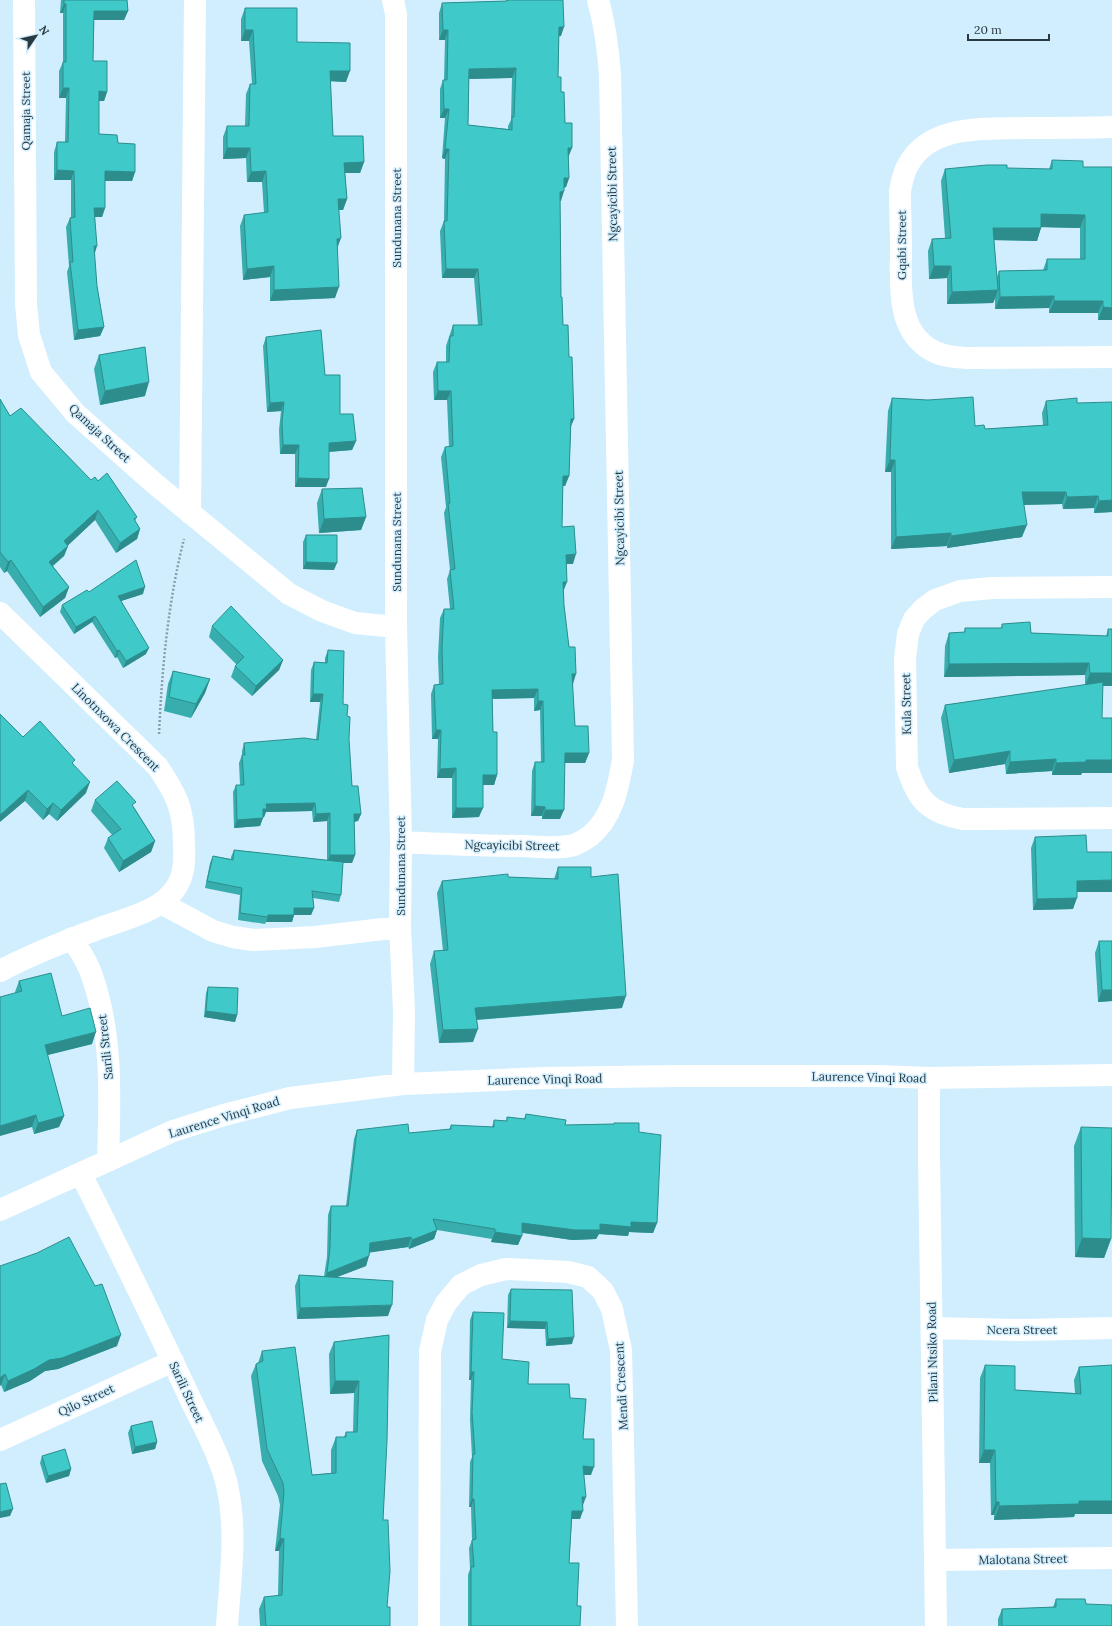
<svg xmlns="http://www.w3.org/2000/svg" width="1112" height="1626" font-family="Lora,serif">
<rect width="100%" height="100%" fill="#d1eefe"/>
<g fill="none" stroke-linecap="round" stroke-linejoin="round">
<path stroke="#879eaa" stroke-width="2.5" stroke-dasharray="2 2" stroke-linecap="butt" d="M 159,734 C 162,668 168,602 184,539"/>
<path stroke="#fff" stroke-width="22" d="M 24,0 L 26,304 L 29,335 L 41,372 L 75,413 L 154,483 L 289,594 L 322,611 L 355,623 L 396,627
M 393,0 L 396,14 L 396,627 L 401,842 L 400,927 L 404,1011 L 403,1084
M 1112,127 C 1083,128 1053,128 1024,128 C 985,129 930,124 908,165 C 903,173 902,182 900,191 C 900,211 901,230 901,249 C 901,282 896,327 928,348 C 939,356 954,357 966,358 L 1112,357
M 190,513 L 195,0
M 1112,587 L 992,588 L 960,591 L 935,600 L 923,609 L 914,619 L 908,634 L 905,659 L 907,767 C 917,800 929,813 963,819 L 1112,818
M 0,613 L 158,767 C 177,796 184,809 184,845 C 185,863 184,880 171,894 C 155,913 118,921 95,930 C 63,942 30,955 0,971
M 401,842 C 442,844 484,846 525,846 C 541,847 559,849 574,845 C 579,843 586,839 590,836 C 613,817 618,788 623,760 L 610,74 C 608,48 605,25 598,0
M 161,903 L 213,931 L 233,937 L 253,940 L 315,937 L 400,927
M 72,938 C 79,950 87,961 91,973 C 113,1033 110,1099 108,1161
M 929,1078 L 929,1158 L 936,1626
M 81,1174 C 117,1246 153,1319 187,1392 C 201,1422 222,1458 228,1490 C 237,1534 230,1582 227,1626
M 0,1210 L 173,1131 L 224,1115 L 290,1098 L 403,1084 L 543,1078 L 676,1076 L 879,1076 L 929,1078 L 1112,1075
M 932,1328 L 1023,1330 L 1112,1328
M 0,1440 L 173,1361
M 935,1560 L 1112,1558
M 429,1626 L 430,1351 L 437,1320 L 446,1303 L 461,1285 L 481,1275 L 506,1269 L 568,1272 L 588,1277 L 603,1291 L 612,1309 L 621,1350 L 627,1626"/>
</g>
<path fill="#37adad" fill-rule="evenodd" d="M 61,0 L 127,0 L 128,11 L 124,20 L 94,20 L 93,61 L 107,92 L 104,101 L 99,101 L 99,134 L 118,143 L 135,172 L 132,181 L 105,181 L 105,208 L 102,217 L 95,217 L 94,254 L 97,286 L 104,327 L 100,336 L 74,340 L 67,272 L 69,266 L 66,227 L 70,218 L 71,217 L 71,180 L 54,180 L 54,152 L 57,142 L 65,142 L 66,98 L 59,98 L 59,71 L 63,62 L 63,13 L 60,13 Z
M 506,0 L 563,0 L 561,36 L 559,36 L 558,77 L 561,92 L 565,123 L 568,158 L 569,178 L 566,187 L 564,188 L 564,191 L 560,201 L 561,297 L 563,325 L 569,357 L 574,419 L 571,426 L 569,476 L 565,486 L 563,486 L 562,527 L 573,564 L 566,564 L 564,591 L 564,605 L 573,684 L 572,684 L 575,726 L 589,753 L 585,763 L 564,763 L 560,819 L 542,819 L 542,816 L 531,816 L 532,771 L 535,762 L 541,762 L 540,710 L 534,711 L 534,698 L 492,699 L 493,732 L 497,775 L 494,785 L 483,785 L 479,817 L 452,818 L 452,778 L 437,778 L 438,739 L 432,739 L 431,694 L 434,685 L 439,684 L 438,657 L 440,618 L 444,609 L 450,609 L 447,579 L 450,570 L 444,513 L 446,507 L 441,457 L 445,447 L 449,447 L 447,400 L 434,400 L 433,372 L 437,362 L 446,362 L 446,346 L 453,325 L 478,325 L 474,278 L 442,278 L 440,231 L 444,221 L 445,159 L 442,158 L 445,118 L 440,118 L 440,89 L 443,80 L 444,80 L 445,40 L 439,40 L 439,13 L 442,3 L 506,1 ZM 512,78 L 511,120 L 508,126 L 508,129 L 468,125 L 469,79 Z
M 245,8 L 297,42 L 346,82 L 330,81 L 333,136 L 364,162 L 360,173 L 345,173 L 347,199 L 343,210 L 339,210 L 335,298 L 270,301 L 270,277 L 243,280 L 240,226 L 244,215 L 264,213 L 262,182 L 247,182 L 246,158 L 223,159 L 223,137 L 227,126 L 245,126 L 246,94 L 250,84 L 252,84 L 249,41 L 241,41 L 241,19 Z
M 1052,160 L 1083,167 L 1112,167 L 1112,320 L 1098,320 L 1098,313 L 1049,313 L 1049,308 L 995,309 L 995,299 L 993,303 L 947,304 L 947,278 L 929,279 L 928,251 L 932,239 L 945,238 L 941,181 L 945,169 L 1049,169 ZM 1041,227 L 1080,228 L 1080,259 L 1047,259 L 1043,270 L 999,271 L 997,277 L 994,240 L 1037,241 Z
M 266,337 L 325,375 L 340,414 L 356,441 L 352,450 L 329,452 L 326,487 L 295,487 L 295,454 L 280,454 L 279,430 L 281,411 L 267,412 L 263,346 Z
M 99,355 L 145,396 L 100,405 L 94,369 Z
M 892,398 L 985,429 L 1043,425 L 1042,413 L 1046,401 L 1077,403 L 1112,512 L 1094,513 L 1094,508 L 1063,509 L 1062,504 L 1023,505 L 1022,537 L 947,548 L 947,546 L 891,549 L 891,472 L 885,472 L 888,411 Z
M 0,399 L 10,416 L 91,480 L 98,481 L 137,517 L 135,521 L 140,529 L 137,539 L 116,553 L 95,520 L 68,545 L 68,546 L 64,556 L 53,566 L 69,587 L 65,598 L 40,617 L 7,571 L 4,573 L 0,567 Z
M 322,489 L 366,517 L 361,530 L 319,533 L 317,503 Z
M 306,535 L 334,570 L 303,569 L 303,542 Z
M 143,594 L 121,601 L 146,654 L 123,668 L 117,657 L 115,658 L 92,622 L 74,634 L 60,612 L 62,605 Z
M 1002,624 L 1031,633 L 1106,636 L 1108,629 L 1112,686 L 1103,686 L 1081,775 L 1052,775 L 1052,771 L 1006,774 L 1005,764 L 949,773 L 941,718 L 945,705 L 1085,685 L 1085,675 L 944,677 L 945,646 L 949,633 L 964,632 L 965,628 L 1001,628 Z
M 212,626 L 283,660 L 279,670 L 252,696 L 231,677 L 235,666 L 237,665 L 209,637 Z
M 328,650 L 343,704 L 347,716 L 352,786 L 361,814 L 358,821 L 354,822 L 355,855 L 352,863 L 343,863 L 341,895 L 339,902 L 313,898 L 314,908 L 311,915 L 294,915 L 292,922 L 266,922 L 265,924 L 238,920 L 240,895 L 205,888 L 210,863 L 213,856 L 231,859 L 231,857 L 234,850 L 327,860 L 327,821 L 313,822 L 312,811 L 266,812 L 264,817 L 263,817 L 260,826 L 234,828 L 233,792 L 236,785 L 240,785 L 239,763 L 242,755 L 242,751 L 244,743 L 316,740 L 320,702 L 310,702 L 311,670 L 314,662 L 325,663 L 325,658 Z
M 173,671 L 210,679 L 205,693 L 191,718 L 164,711 L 168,684 Z
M 23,737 L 73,764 L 86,793 L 57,821 L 49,814 L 43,820 L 25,801 Z
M 95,800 L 134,807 L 155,841 L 151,852 L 119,872 L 104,848 L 108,838 L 112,835 L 91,811 Z
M 1035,837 L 1087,852 L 1112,892 L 1077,892 L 1073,909 L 1033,910 L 1031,848 Z
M 558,867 L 591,877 L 622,1008 L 477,1020 L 473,1042 L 439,1043 L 430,964 L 434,951 L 443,951 L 437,893 L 442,881 L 508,877 L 554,879 Z
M 1099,941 L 1112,1001 L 1098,1002 L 1095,953 Z
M 19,981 L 62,1016 L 92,1044 L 47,1055 L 64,1116 L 59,1127 L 34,1134 L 32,1127 L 15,992 Z
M 208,987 L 237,1015 L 235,1022 L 204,1017 L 206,993 Z
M 526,1114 L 565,1125 L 613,1124 L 614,1123 L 639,1132 L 657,1223 L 653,1233 L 629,1232 L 628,1236 L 599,1234 L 596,1239 L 572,1240 L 522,1233 L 518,1245 L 491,1242 L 492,1239 L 437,1230 L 434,1239 L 409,1249 L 408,1247 L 370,1252 L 366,1266 L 337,1277 L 388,1316 L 297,1319 L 295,1286 L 299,1275 L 324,1276 L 327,1257 L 328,1215 L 331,1206 L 346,1206 L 354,1139 L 357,1130 L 409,1133 L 449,1130 L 451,1125 L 492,1127 L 494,1120 L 506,1121 L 507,1117 L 524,1119 Z
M 1081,1127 L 1111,1211 L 1111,1239 L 1104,1258 L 1075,1257 L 1074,1146 Z
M 0,1266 L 117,1346 L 58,1369 L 45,1371 L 30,1381 L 4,1392 L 1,1385 Z
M 511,1289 L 572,1344 L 546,1346 L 545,1329 L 507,1328 L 508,1295 Z
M 473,1312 L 502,1359 L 528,1384 L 570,1398 L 583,1439 L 591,1475 L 584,1475 L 583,1505 L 580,1519 L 572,1519 L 569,1563 L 577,1606 L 580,1626 L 468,1626 L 468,1575 L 470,1569 L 469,1548 L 472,1540 L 471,1507 L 469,1507 L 470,1462 L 472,1457 L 470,1420 L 471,1380 L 469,1380 L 470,1320 Z
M 389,1335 L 383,1520 L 387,1607 L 390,1626 L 260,1626 L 259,1609 L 264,1597 L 278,1596 L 279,1551 L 275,1551 L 280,1505 L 278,1496 L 262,1461 L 251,1376 L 256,1364 L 258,1363 L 262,1351 L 312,1475 L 331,1473 L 331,1450 L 336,1437 L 344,1437 L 346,1432 L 353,1432 L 354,1393 L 330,1394 L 329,1354 L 334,1342 Z
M 985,1365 L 1015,1390 L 1075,1393 L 1074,1380 L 1079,1367 L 1112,1365 L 1074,1517 L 994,1520 L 994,1515 L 991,1515 L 990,1463 L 979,1463 L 980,1378 Z
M 131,1426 L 157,1442 L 155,1449 L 132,1454 L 128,1433 Z
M 42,1456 L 71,1469 L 69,1476 L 46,1483 L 40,1463 Z
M 1056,1599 L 1086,1604 L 1112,1626 L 998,1626 L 998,1619 L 1002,1609 L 1053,1607 Z"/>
<path fill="#2d8d8d" d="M 64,4 L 66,4 L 63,13 L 60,13 Z
M 94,11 L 128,11 L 124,20 L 90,20 Z
M 559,27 L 564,27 L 561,36 L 556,37 Z
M 245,30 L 253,30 L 249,41 L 241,41 Z
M 443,30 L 448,30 L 445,40 L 439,40 Z
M 516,68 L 512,78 L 465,79 L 469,69 Z
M 330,71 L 350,71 L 346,82 L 326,81 Z
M 63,88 L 69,88 L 66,98 L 59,98 Z
M 99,91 L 107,92 L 104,101 L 95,101 Z
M 444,109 L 449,109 L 445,118 L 440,118 Z
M 227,148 L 250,148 L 246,158 L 223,159 Z
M 568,148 L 572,148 L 568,158 Z
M 445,149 L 449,149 L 445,159 L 442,158 Z
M 364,162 L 360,173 L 340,173 L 344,163 Z
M 57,170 L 74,171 L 71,180 L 54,180 Z
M 105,171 L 135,172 L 132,181 L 102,181 Z
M 266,171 L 262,182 L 247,182 L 251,172 Z
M 564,178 L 569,178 L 566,187 L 560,188 Z
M 564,191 L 561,201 L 557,201 L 560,192 Z
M 338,199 L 347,199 L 343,210 L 334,210 Z
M 94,208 L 105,208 L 102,217 L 90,217 Z
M 1041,214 L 1085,215 L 1080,228 L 1037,227 Z
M 993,228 L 1041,228 L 1037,241 L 988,240 Z
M 341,238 L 337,249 L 337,239 Z
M 94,246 L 97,246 L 94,256 Z
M 274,266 L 270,277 L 243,280 L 247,269 Z
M 934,266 L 951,266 L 947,278 L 929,279 Z
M 446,269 L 478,269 L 474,278 L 442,278 Z
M 339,287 L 335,298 L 270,301 L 274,290 Z
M 998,290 L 993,303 L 947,304 L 952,292 Z
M 1054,296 L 1049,308 L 995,309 L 1000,297 Z
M 1054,301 L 1103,301 L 1098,313 L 1049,313 Z
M 1103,307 L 1112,308 L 1112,320 L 1098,320 Z
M 104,327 L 100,336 L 74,340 L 78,330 Z
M 149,382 L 145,396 L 100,405 L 105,391 Z
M 438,391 L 451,391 L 447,400 L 434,400 Z
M 284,402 L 281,411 L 267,412 L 270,403 Z
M 571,419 L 574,419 L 570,428 Z
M 356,441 L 352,450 L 326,452 L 329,443 Z
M 283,445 L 299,445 L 295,454 L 280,454 Z
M 890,460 L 895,460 L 891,472 L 885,472 Z
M 563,476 L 569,476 L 565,486 L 559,485 Z
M 298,478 L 329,479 L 326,487 L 295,487 Z
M 1022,492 L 1066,492 L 1062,504 L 1017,505 Z
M 1098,496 L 1094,508 L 1063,509 L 1067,497 Z
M 1112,500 L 1112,512 L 1094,513 L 1099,501 Z
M 98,510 L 95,520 L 61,552 L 64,541 Z
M 366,517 L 361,530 L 319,533 L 324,519 Z
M 1027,525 L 1022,537 L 947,548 L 951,536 Z
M 140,529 L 137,539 L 116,553 L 120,543 Z
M 951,533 L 947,546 L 891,549 L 896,537 Z
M 68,546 L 64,556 L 45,572 L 49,562 Z
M 576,554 L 573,564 L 562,564 L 566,555 Z
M 11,560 L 7,571 L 4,573 L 8,562 Z
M 306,562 L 337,563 L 334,570 L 303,569 Z
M 563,582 L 567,582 L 563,592 Z
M 69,587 L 65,598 L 40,617 L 43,607 Z
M 145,587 L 143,594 L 115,603 L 118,596 Z
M 95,616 L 92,622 L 74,634 L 76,627 Z
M 149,648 L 146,654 L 123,668 L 126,661 Z
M 119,650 L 117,657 L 115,658 L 117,651 Z
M 283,660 L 279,670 L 252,696 L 256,686 Z
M 1089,663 L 1085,675 L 944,677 L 949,664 Z
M 1090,673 L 1112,673 L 1112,686 L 1085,686 Z
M 572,674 L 576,674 L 573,684 L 568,684 Z
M 210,679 L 205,693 L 191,718 L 196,704 Z
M 538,689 L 534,698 L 488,699 L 492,690 Z
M 313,694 L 323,694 L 320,702 L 310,702 Z
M 538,701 L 543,701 L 540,710 L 534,711 Z
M 436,730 L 441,730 L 438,739 L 432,739 Z
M 1010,751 L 1005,764 L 949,773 L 954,760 Z
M 565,753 L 589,753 L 585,763 L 561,763 Z
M 1056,759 L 1052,771 L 1006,774 L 1010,762 Z
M 1086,760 L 1112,760 L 1112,773 L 1082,773 L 1081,775 L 1052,775 L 1056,763 Z
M 456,768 L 452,778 L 437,778 L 440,769 Z
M 483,775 L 497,775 L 494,785 L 479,785 Z
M 90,782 L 86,793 L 57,821 L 61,810 Z
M 28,790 L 25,801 L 0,822 L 0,815 Z
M 53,803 L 49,814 L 43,820 L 47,809 Z
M 315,803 L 312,811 L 266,812 L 264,817 L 260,817 L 263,809 L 266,804 Z
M 535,806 L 545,807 L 542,816 L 531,816 Z
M 456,808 L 483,808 L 479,817 L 452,818 Z
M 545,810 L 564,810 L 560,819 L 542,819 Z
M 330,813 L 327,821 L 313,822 L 316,814 Z
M 354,814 L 361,814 L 358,821 L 351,822 Z
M 263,818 L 260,826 L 234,828 L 237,820 Z
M 155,841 L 151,852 L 119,872 L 123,861 Z
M 330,855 L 355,855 L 352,863 L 327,863 Z
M 1112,880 L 1112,892 L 1073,892 L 1077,881 Z
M 1077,898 L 1073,909 L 1033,910 L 1037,899 Z
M 294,908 L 314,908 L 311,915 L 291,915 Z
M 268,915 L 294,915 L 292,922 L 266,922 Z
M 1102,990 L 1112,990 L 1112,1001 L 1098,1002 Z
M 626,996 L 622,1008 L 471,1020 L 475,1008 Z
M 206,1011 L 237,1015 L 235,1022 L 204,1017 Z
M 478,1029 L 473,1042 L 439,1043 L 443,1030 Z
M 96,1032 L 92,1044 L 40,1057 L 45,1045 Z
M 36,1115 L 32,1127 L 0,1136 L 0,1126 Z
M 64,1116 L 59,1127 L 34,1134 L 38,1123 Z
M 631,1222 L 657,1223 L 653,1233 L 629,1232 L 628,1236 L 599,1234 L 596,1239 L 572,1240 L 519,1232 L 522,1223 L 600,1224 Z
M 437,1230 L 434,1239 L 409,1249 L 412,1240 Z
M 495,1232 L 522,1236 L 518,1245 L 491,1242 Z
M 411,1237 L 408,1247 L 367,1253 L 370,1243 Z
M 1082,1238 L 1111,1239 L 1104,1258 L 1075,1257 Z
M 369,1256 L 366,1266 L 324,1282 L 327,1273 Z
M 392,1305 L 388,1316 L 297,1319 L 300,1308 Z
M 510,1321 L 547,1322 L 545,1329 L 507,1328 Z
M 121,1335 L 117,1346 L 58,1369 L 45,1371 L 30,1381 L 4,1392 L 8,1381 L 49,1360 Z
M 574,1337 L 572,1344 L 546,1346 L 548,1339 Z
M 471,1372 L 474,1372 L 471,1380 L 469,1380 Z
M 5,1374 L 1,1385 L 0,1386 L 0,1378 Z
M 335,1381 L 359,1381 L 354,1393 L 330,1394 Z
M 157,1442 L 155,1449 L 132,1454 L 135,1447 Z
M 984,1450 L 995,1450 L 990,1463 L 979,1463 Z
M 583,1466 L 594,1467 L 591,1475 L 581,1475 Z
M 71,1469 L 69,1476 L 46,1483 L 48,1476 Z
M 582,1497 L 586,1497 L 583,1505 Z
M 472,1499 L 474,1499 L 471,1507 L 469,1507 Z
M 1079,1501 L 1112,1501 L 1112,1514 L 1075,1514 L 1074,1517 L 994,1520 L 999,1506 Z
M 996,1502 L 999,1502 L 994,1515 L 991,1515 Z
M 13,1509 L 10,1516 L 0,1518 L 0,1512 Z
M 572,1511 L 583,1511 L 580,1519 L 570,1519 Z
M 280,1538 L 284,1539 L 279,1551 L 275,1551 Z"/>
<path fill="#40c9c9" stroke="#2d8d8d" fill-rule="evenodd" d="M 64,0 L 127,0 L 128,11 L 94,11 L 93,61 L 107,61 L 107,92 L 99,91 L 99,134 L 117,135 L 118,143 L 135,144 L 135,172 L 105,171 L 105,208 L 94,208 L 97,246 L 94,246 L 97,286 L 104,327 L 78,330 L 70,262 L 73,262 L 70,218 L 75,217 L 74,171 L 57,170 L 57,142 L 68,142 L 69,88 L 63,88 L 63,62 L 66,62 L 66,4 L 64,4 Z
M 507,0 L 563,0 L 564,27 L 559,27 L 558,77 L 561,77 L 561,92 L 564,92 L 565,123 L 572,123 L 572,148 L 568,148 L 569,178 L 564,178 L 564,191 L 560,192 L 561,297 L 562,297 L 563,325 L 568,325 L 569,357 L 572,357 L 574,419 L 571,419 L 569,476 L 563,476 L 562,527 L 574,526 L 576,554 L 566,555 L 567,582 L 563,582 L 564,605 L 569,647 L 575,647 L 576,674 L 572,674 L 575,726 L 588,726 L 589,753 L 565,753 L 564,810 L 545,810 L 545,807 L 535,806 L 535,762 L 544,762 L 543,701 L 538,701 L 538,689 L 492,690 L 493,732 L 497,732 L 497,775 L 483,775 L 483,808 L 456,808 L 456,768 L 440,769 L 441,730 L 436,730 L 434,685 L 443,684 L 442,647 L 444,609 L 454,609 L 450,570 L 455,569 L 448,503 L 450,503 L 445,447 L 453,446 L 451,391 L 438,391 L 437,362 L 449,362 L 450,336 L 453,336 L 453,325 L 482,325 L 478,269 L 446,269 L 444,221 L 447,221 L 449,149 L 445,149 L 449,109 L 444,109 L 443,80 L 447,80 L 448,30 L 443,30 L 442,3 L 507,1 ZM 516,68 L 514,117 L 512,117 L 512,130 L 468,125 L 469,69 Z
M 245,8 L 297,8 L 297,42 L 350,43 L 350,71 L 330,71 L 333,136 L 363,136 L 364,162 L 344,163 L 347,199 L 338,199 L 341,238 L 337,239 L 339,287 L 274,290 L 274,266 L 247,269 L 244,215 L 268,212 L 266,171 L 251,172 L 250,148 L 227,148 L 227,126 L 249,126 L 250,84 L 256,84 L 253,30 L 245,30 Z
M 1052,160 L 1083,161 L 1083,167 L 1112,167 L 1112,308 L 1103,307 L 1103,301 L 1054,301 L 1054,296 L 1000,297 L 999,271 L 1047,270 L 1047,259 L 1085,259 L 1085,215 L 1041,214 L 1041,228 L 993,228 L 998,290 L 952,292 L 951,266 L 934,266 L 932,239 L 951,238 L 945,169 L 987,165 L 1007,165 L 1007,168 L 1052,169 Z
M 321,330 L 325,375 L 340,375 L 340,414 L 353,414 L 356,441 L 329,443 L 329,479 L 298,478 L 299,445 L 283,445 L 282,422 L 284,402 L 270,403 L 266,337 Z
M 145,347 L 149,382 L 105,391 L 99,355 Z
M 973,397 L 975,426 L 984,425 L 985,429 L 1048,425 L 1046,401 L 1077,398 L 1077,403 L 1112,402 L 1112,500 L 1099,501 L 1098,496 L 1067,497 L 1066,492 L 1022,492 L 1027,525 L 951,536 L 951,533 L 896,537 L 895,460 L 890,460 L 892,398 L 928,400 Z
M 0,399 L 10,416 L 21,408 L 91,480 L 95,477 L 98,481 L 107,473 L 137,517 L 134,519 L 140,529 L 120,543 L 98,510 L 64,541 L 68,546 L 49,562 L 69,587 L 43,607 L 11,560 L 8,562 L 0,552 Z
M 362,488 L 366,517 L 324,519 L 322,489 Z
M 306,535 L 337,535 L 337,563 L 306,562 Z
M 136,560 L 145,587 L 118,596 L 149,648 L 126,661 L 119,650 L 117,651 L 95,616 L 76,627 L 62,605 L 87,590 L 89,592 Z
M 231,606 L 283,660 L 256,686 L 235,666 L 244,657 L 212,626 Z
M 1030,622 L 1031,633 L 1108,636 L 1108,629 L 1112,629 L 1112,673 L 1090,673 L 1089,663 L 949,664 L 949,633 L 965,632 L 965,628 L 1002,628 L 1002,624 Z
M 328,650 L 344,651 L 343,704 L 348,705 L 347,716 L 350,717 L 349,739 L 352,786 L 358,786 L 361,814 L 354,814 L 355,855 L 330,855 L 330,813 L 316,814 L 315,803 L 266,804 L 267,809 L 263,809 L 263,818 L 237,820 L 236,785 L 244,785 L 242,755 L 245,755 L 244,743 L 304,738 L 318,740 L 323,694 L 313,694 L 314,662 L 327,663 Z
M 173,671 L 210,679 L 196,704 L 169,697 Z
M 1103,682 L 1102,718 L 1112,718 L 1112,760 L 1086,760 L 1086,762 L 1056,763 L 1056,759 L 1010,762 L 1010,751 L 954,760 L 945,705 Z
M 0,714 L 23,737 L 40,721 L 75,760 L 72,763 L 90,782 L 61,810 L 53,803 L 47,809 L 28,790 L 0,815 Z
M 117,781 L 136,802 L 132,805 L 155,841 L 123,861 L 108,838 L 121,829 L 95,800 Z
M 1086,835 L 1087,852 L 1112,852 L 1112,880 L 1077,881 L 1077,898 L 1037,899 L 1035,837 Z
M 234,850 L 343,862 L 341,895 L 312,891 L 314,908 L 294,908 L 294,915 L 268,915 L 267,917 L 240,913 L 242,888 L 207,881 L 213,856 L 233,860 Z
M 558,867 L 591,867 L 591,877 L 618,874 L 626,996 L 475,1008 L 478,1029 L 443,1030 L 434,951 L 448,950 L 442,881 L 508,874 L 508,877 L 558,879 Z
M 1099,941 L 1112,941 L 1112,990 L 1102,990 Z
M 51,973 L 62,1016 L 90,1008 L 96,1032 L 45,1045 L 64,1116 L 38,1123 L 36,1115 L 0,1126 L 0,997 L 22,991 L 19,981 Z
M 208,987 L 238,988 L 237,1015 L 206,1011 Z
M 526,1114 L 566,1120 L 565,1125 L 614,1124 L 614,1123 L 639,1123 L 639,1132 L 661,1135 L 657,1223 L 631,1222 L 631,1227 L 600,1224 L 600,1230 L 575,1230 L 522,1223 L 522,1236 L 495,1232 L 495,1229 L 433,1219 L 437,1230 L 412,1240 L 411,1237 L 370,1243 L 369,1256 L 327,1273 L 330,1248 L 331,1206 L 348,1206 L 357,1130 L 408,1124 L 409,1133 L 451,1129 L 451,1125 L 494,1127 L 494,1120 L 507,1121 L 507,1117 L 525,1119 Z
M 1081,1127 L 1112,1128 L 1111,1239 L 1082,1238 Z
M 69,1237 L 95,1286 L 102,1284 L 121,1335 L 62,1358 L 49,1360 L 34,1369 L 8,1381 L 5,1374 L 0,1378 L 0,1266 L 37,1253 Z
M 299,1275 L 393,1281 L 392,1305 L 300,1308 Z
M 511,1289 L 572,1290 L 574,1337 L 548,1339 L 547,1322 L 510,1321 Z
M 473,1312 L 504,1313 L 502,1359 L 529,1362 L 528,1384 L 569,1384 L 570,1398 L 586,1399 L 583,1439 L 594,1439 L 594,1467 L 583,1466 L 586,1497 L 582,1497 L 583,1511 L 572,1511 L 569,1563 L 579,1563 L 577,1606 L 581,1606 L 580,1626 L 471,1626 L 471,1567 L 474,1567 L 472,1540 L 476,1539 L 474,1499 L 472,1499 L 473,1454 L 475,1454 L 472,1412 L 474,1372 L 471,1372 Z
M 389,1335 L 387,1441 L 383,1520 L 388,1520 L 390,1571 L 387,1607 L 390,1607 L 390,1626 L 266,1626 L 264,1597 L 282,1595 L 284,1539 L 280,1538 L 284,1492 L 283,1483 L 267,1449 L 256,1364 L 263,1361 L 262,1351 L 295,1347 L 312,1475 L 336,1473 L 336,1437 L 346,1437 L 346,1432 L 357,1432 L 359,1381 L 335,1381 L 334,1342 Z
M 985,1365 L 1015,1366 L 1015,1390 L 1081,1394 L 1079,1367 L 1112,1365 L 1112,1501 L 1079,1501 L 1079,1504 L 999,1506 L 999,1502 L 996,1502 L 995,1450 L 984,1450 Z
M 152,1421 L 157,1442 L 135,1447 L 131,1426 Z
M 65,1449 L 71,1469 L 48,1476 L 42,1456 Z
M 6,1483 L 13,1509 L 0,1512 L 0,1484 Z
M 1056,1599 L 1085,1599 L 1086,1604 L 1112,1605 L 1112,1626 L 1002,1626 L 1002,1609 L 1056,1607 Z"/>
<g text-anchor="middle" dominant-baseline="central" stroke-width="3" stroke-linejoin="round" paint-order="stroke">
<g font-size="12" fill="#2a3940" stroke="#d1eefe">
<text transform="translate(25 111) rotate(-90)">Qamaja Street</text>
<text transform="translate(612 194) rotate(-91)">Ngcayicibi Street</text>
<text transform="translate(396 218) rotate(-90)">Sundunana Street</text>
<text transform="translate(901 245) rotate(-90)">Gqabi Street</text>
<text transform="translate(100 433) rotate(43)">Qamaja Street</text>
<text transform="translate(619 518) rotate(-91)">Ngcayicibi Street</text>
<text transform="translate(396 542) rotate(-90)">Sundunana Street</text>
<text transform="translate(906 704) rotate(-91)">Kula Street</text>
<text transform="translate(116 727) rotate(45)">Linotnxowa Crescent</text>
<text transform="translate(512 845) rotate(1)">Ngcayicibi Street</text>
<text transform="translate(400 866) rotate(-90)">Sundunana Street</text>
<text transform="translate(105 1047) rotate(-96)">Sarili Street</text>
<text transform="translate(869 1077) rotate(1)">Laurence Vinqi Road</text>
<text transform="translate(545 1079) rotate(-1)">Laurence Vinqi Road</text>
<text transform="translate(224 1117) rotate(-17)">Laurence Vinqi Road</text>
<text x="1022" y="1329">Ncera Street</text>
<text transform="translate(932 1352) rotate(-91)">Pilani Ntsiko Road</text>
<text transform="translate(621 1386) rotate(-93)">Mendi Crescent</text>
<text transform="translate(187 1392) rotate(65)">Sarili Street</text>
<text transform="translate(86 1400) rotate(-25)">Qilo Street</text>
<text transform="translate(1023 1559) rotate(-1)">Malotana Street</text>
</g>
</g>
<g transform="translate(36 36) rotate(56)" stroke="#d1eefe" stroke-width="3" paint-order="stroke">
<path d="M0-3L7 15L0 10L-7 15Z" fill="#2a3940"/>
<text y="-6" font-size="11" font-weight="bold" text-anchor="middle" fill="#2a3940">N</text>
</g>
<path d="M968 34v6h81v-6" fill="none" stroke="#2a3940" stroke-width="2"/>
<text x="974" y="34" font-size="12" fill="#2a3940" stroke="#d1eefe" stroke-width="3" paint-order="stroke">20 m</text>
</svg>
